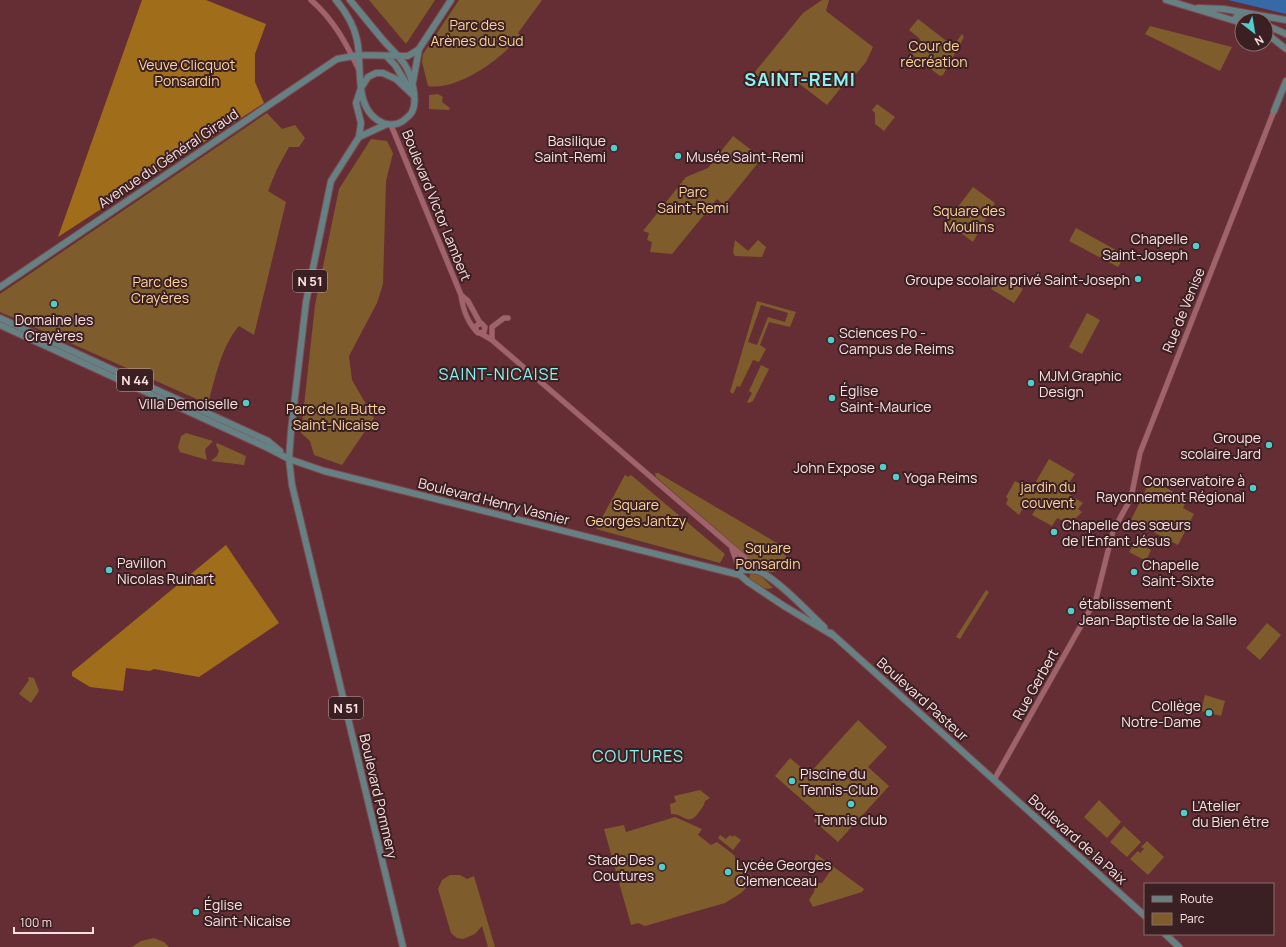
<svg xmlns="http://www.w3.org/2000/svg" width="1286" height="947" font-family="Manrope,sans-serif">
<rect width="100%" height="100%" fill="#652e35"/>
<path fill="#7f5c2b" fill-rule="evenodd" d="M 369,0 L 435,0 L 406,44 Z
M 459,0 L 542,0 L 518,33 L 520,35 C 504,58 458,91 428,86 L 422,62 L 423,54 Z
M 822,0 L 829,0 L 826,11 L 873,47 L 866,62 L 856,74 L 853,73 L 827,105 L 780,69 L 767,84 L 754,73 L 803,13 Z
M 918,19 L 953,46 L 962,34 L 964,37 L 943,75 L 940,76 L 910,53 L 922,43 L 919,38 L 909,30 Z
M 1150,26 L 1232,47 L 1220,71 L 1145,34 Z
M 438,94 L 443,97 L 442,102 L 450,108 L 449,110 L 429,109 L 429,95 Z
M 877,104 L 895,117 L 884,131 L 875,124 L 875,113 L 872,110 Z
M 267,113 L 282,129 L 295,125 L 305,138 L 299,147 L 289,147 L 277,169 L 268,191 L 286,202 L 254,335 L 239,326 C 221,347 215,379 208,404 L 0,312 L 0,294 Z
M 733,136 L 762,158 L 724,205 L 717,199 L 672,254 L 650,252 L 652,242 L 647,240 L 649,233 L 643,231 L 686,177 L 708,168 Z
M 371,139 L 387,141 L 393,153 L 386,181 L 383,284 L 377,303 L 349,356 L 352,380 L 374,418 L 342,465 L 314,455 L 310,441 L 301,433 L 315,305 L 339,189 Z
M 973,187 L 995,203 L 973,242 L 950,225 L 948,226 L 945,224 Z
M 1076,228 L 1125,255 L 1118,267 L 1069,241 Z
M 735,240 L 748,251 L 758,240 L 766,247 L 762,257 L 735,256 L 733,253 Z
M 1000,275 L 1023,289 L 1014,303 L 991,289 Z
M 757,301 L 796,312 L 790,327 L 769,322 L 760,345 L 766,349 L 759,362 L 753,360 L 740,387 L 737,386 L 733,394 L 730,392 ZM 761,305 L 788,313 L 785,322 L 768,317 L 757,345 L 748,342 Z
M 1087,313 L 1100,320 L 1082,354 L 1069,347 Z
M 761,365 L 769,369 L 753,401 L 749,403 L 747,402 L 752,393 L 749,391 Z
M 186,433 L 213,441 C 204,452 204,445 207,460 L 180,452 L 178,447 L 181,436 Z
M 217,443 L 246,456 L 244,465 L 211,461 L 217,456 L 219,451 L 216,445 Z
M 1049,459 L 1075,474 L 1064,491 L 1083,503 L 1078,509 L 1082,512 L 1070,524 L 1057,518 L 1052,526 L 1032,515 L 1037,507 L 1027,502 L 1019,515 L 1006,504 L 1008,499 L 1006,497 L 1015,481 L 1031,490 Z
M 627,471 L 625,475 L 628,477 L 631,475 L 725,554 L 720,563 L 596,529 Z
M 655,473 L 658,473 L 777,543 L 783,549 L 786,556 C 787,570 773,576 762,569 L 656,477 Z
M 1151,479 L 1187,500 L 1183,508 L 1194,514 L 1178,545 L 1131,520 Z
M 1135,542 L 1151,550 L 1146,561 L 1129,552 Z
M 753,573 L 758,573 L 773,588 C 764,591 756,585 749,579 L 750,574 Z
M 986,590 L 989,592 L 960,639 L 956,637 Z
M 1267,623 L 1281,635 L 1260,660 L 1246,648 Z
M 28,677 L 34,678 L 39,691 L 31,703 L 19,694 L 29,680 Z
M 1205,695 L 1225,701 L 1221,716 L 1201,711 Z
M 858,720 L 887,747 L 868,767 L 889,786 L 838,842 L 814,821 L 819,815 L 775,776 L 790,758 L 809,774 Z
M 700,790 L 710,798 L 705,801 C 704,806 702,808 699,812 C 688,828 684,813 671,814 L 670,804 L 676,802 L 674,796 Z
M 1099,800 L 1121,822 L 1107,838 L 1084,817 Z
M 675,817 L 702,829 L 698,835 L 711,845 L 717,842 L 734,855 L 737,863 L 755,879 L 741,893 L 725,903 L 645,926 L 638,923 L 631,925 L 604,829 L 624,825 L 626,832 Z
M 1124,826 L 1141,842 L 1127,857 L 1110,842 Z
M 720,835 L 726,839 L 730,835 L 733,837 L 734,835 L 741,840 L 733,850 L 718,838 Z
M 1147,841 L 1164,857 L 1148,875 L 1130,859 L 1138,851 L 1140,853 L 1144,849 L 1141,847 Z
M 816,854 L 864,889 L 862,892 L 813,907 L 809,900 L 814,892 L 816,883 L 822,883 L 831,870 L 825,866 L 820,870 L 813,864 Z
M 450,875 L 460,875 L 467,879 L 474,876 L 495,947 L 488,947 L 482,926 L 475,934 L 463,939 L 457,938 L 451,933 L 438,889 L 442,880 Z
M 154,938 L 164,942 L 169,947 L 132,947 L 141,941 Z"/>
<path fill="#a06d1a" d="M 142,0 L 206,0 L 266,24 L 255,54 L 255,82 L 264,103 L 58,237 Z
M 226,545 L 279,623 L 199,677 L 154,669 L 150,671 L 126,668 L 123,691 L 90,687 L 72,676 L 72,672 Z"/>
<path fill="#356aa7" d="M 1228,0 L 1286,0 L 1286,14 Z"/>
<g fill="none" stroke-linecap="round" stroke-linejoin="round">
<defs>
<path id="minor" d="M 311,0 C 334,20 346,43 359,70
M 391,125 L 461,295 C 463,310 467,322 478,333 L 484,332 L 485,327 L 481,323 L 476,326 L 476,331
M 461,295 L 468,301 L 480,323
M 480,333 L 492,340 L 760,571
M 492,340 L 492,327 L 504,318 L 508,318
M 732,549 L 740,570
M 994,780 L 1096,599 L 1113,531 L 1131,498 L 1140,453 L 1274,111"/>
<path id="major" d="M 336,0 C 346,12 354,25 357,40 C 363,66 352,110 383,123 C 389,125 397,125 403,121 C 406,118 410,116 412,112 C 418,100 412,76 405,65 C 399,56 390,48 383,40 C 372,27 361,13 350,0
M 1166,0 L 1242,23
M 1198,8 L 1224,9 L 1286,20
M 1236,17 L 1248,20
M 1266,25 L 1286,34
M 1266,33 L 1286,49
M 387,57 L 395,65 L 409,88
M 413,82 L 419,49 L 451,0
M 1274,111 L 1286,81
M 359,137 L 387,124
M 0,287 L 337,59 L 359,55 L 408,56 L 419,49
M 0,318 L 268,441 L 280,451
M 0,325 L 268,448 L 289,459 L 324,471 L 740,575 L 748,582 L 784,606 L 834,636
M 740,575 L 740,570 C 748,570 754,569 761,572 C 781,583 807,611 824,627
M 831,633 L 1145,916
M 1165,934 L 1179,947
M 403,947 L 292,485 L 289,459 L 291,431 L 306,302 L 331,181 L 359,137 L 361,123 L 356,103 L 361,88 L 368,77 L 376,73 L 383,73 L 396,79 L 413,95"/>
</defs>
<use href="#minor" stroke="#7b4c53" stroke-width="6"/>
<use href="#major" stroke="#7b4c53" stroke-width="8"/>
<use href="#minor" stroke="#a1636a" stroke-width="5"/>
<use href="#major" stroke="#668183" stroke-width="6"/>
</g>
<g fill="#53cdcb" stroke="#3a2022" stroke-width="1.5">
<circle cx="614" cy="148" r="4"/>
<circle cx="678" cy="156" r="4"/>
<circle cx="1196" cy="246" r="4"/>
<circle cx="1138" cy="279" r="4"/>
<circle cx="54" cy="304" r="4"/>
<circle cx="831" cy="340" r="4"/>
<circle cx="1031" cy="383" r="4"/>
<circle cx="832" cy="398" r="4"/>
<circle cx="246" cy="403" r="4"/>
<circle cx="1269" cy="445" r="4"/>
<circle cx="883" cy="467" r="4"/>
<circle cx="896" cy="477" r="4"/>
<circle cx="1253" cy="488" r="4"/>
<circle cx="1054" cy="532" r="4"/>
<circle cx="109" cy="570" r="4"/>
<circle cx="1134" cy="572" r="4"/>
<circle cx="1071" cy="611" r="4"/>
<circle cx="1209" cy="713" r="4"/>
<circle cx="792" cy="781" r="4"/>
<circle cx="851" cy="804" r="4"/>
<circle cx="1184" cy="813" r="4"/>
<circle cx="662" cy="867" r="4"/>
<circle cx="728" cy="872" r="4"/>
<circle cx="196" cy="912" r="4"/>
</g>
<g text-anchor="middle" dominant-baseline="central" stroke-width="4" stroke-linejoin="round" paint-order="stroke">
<g fill="#3a2022" stroke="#c2a6a8" stroke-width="1">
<rect x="293" y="270" width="34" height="22" rx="3"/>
<rect x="117" y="369" width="36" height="22" rx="3"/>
<rect x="329" y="697" width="34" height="22" rx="3"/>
</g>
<g font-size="13" font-weight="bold" fill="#fde0e2">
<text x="310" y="281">N 51</text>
<text x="135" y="380">N 44</text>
<text x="346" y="708">N 51</text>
</g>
<g font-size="14" fill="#fed49c" stroke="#3a2022">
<text x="477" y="24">Parc des<tspan x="477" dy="16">Arènes du Sud</tspan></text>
<text x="934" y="45">Cour de<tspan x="934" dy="16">récréation</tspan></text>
<text x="187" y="64">Veuve Clicquot<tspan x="187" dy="16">Ponsardin</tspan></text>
<text x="693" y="191">Parc<tspan x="693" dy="16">Saint-Remi</tspan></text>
<text x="969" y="210">Square des<tspan x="969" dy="16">Moulins</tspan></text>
<text x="160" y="281">Parc des<tspan x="160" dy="16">Crayères</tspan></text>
<text x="336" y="408">Parc de la Butte<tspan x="336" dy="16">Saint-Nicaise</tspan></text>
<text x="1048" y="486">jardin du<tspan x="1048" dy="16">couvent</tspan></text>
<text x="636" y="504">Square<tspan x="636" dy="16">Georges Jantzy</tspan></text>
<text x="768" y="547">Square<tspan x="768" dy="16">Ponsardin</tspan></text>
</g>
<g font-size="14" fill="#fde0e2" stroke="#3a2022" text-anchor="start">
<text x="606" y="140" text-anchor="end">Basilique<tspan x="606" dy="16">Saint-Remi</tspan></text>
<text x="686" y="156">Musée Saint-Remi</text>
<text x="1188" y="238" text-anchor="end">Chapelle<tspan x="1188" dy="16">Saint-Joseph</tspan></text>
<text x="1130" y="279" text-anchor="end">Groupe scolaire privé Saint-Joseph</text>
<text x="54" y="319" text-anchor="middle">Domaine les<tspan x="54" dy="16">Crayères</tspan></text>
<text x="839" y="332">Sciences Po -<tspan x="839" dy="16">Campus de Reims</tspan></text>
<text x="1039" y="375">MJM Graphic<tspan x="1039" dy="16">Design</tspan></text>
<text x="840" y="390">Église<tspan x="840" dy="16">Saint-Maurice</tspan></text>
<text x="238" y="403" text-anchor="end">Villa Demoiselle</text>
<text x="1261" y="437" text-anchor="end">Groupe<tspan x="1261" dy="16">scolaire Jard</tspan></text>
<text x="875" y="467" text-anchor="end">John Expose</text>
<text x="904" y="477">Yoga Reims</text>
<text x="1245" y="480" text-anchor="end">Conservatoire à<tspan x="1245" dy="16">Rayonnement Régional</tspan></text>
<text x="1062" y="524">Chapelle des sœurs<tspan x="1062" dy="16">de l'Enfant Jésus</tspan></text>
<text x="117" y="562">Pavillon<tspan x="117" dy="16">Nicolas Ruinart</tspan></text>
<text x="1142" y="564">Chapelle<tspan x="1142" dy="16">Saint-Sixte</tspan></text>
<text x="1079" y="603">établissement<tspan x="1079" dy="16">Jean-Baptiste de la Salle</tspan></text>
<text x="1201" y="705" text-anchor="end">Collège<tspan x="1201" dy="16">Notre-Dame</tspan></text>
<text x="800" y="773">Piscine du<tspan x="800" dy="16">Tennis-Club</tspan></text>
<text x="1192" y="805">L'Atelier<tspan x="1192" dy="16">du Bien être</tspan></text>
<text x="851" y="819" text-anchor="middle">Tennis club</text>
<text x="654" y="859" text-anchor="end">Stade Des<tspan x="654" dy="16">Coutures</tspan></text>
<text x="736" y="864">Lycée Georges<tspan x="736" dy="16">Clemenceau</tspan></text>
<text x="204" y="904">Église<tspan x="204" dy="16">Saint-Nicaise</tspan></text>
</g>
<g font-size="14" fill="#fde0e2" stroke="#3a2022">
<text transform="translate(168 158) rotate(-34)">Avenue du Général Giraud</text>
<text transform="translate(437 205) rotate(68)">Boulevard Victor Lambert</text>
<text transform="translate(1183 310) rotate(-68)">Rue de Venise</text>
<text transform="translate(494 501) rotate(14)">Boulevard Henry Vasnier</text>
<text transform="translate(1035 684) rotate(-61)">Rue Gerbert</text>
<text transform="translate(923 699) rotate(42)">Boulevard Pasteur</text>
<text transform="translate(379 796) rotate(77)">Boulevard Pommery</text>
<text transform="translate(1078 839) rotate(42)">Boulevard de la Paix</text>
</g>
<g font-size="16" letter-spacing="1" fill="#89f5f2" stroke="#3a2022">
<text x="499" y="374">SAINT-NICAISE</text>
<text x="638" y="756">COUTURES</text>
</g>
<g font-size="18" font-weight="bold" letter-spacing="1" fill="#89f5f2" stroke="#3a2022">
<text x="800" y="79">SAINT-REMI</text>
</g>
</g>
<rect x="1144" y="883" width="130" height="52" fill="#3a2022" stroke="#886d6f"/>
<rect x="1152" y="896" width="20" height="6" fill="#668183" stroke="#886d6f"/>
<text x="1180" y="903" font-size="12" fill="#fde0e2">Route</text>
<rect x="1152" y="913" width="20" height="12" fill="#7f5c2b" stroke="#886d6f"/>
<text x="1180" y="923" font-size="12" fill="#fde0e2">Parc</text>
<g transform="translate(1254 32) rotate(149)"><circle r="19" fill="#3a2022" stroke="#886d6f"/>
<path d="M0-3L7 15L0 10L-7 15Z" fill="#53cdcb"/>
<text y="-6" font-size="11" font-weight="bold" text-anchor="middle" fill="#fde0e2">N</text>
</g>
<path d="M14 927v6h79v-6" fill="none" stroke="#fde0e2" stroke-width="2"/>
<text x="20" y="927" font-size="12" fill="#fde0e2" stroke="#3a2022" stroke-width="3" paint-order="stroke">100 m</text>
</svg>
